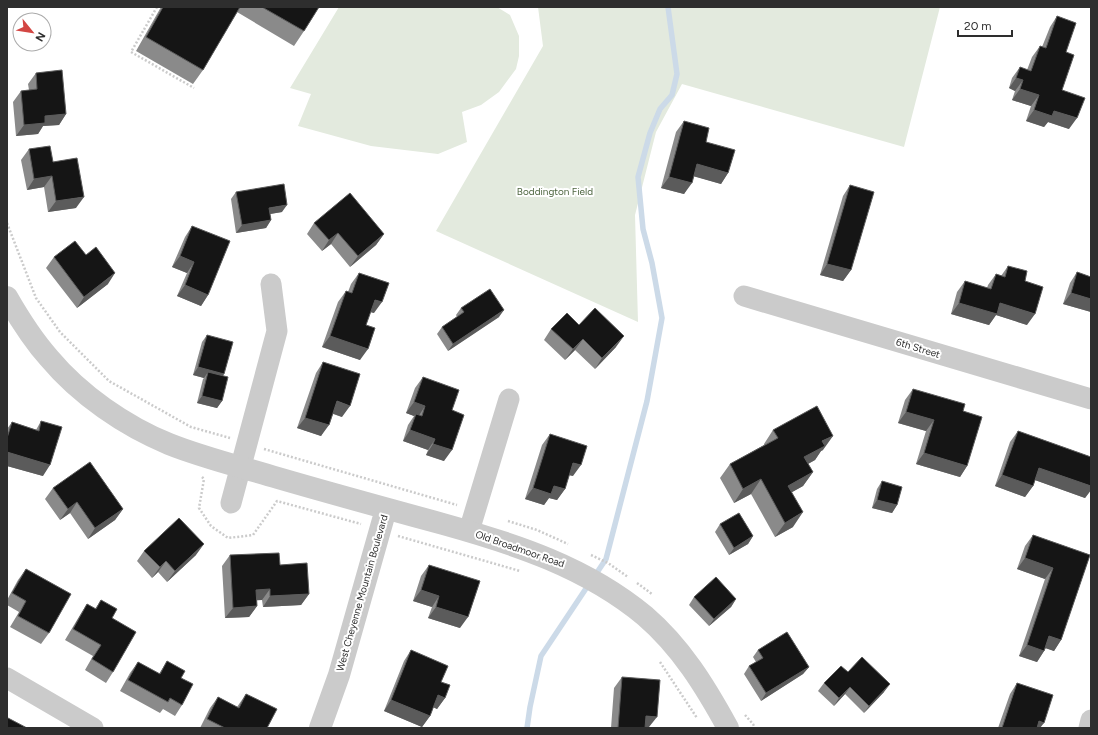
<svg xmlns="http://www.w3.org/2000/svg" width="1098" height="735" font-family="Figtree,sans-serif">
<rect width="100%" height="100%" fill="#fff"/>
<path fill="#e3eade" d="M 339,7 L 497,7 L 510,15 L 519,36 L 519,56 L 516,69 L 499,92 L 481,105 L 462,112 L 467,142 L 438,154 L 371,146 L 298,126 L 311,94 L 290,88 Z
M 538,7 L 940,7 L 904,147 L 682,84 L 656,132 L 635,215 L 638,322 L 436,231 L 543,46 Z"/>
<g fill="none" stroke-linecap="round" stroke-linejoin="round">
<path stroke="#ccdae8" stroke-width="5.5" d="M 594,577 L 606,559 L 647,401 L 662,318 L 652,263 L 643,229 L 638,177 L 650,133 L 660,109 L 672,95 L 677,74 L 668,7
M 527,728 L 530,707 L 541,656 L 589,584"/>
<path stroke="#cbcbcb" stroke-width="2.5" stroke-dasharray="2 2" stroke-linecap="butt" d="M 157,7 L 131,52 L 194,88
M 7,223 L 36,298 L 60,332 L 109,381 L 191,427 L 230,438
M 264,449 L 457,505
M 202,477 L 204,479 L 199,508 L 211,526 L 228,538 L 253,535 L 277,501 L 361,524
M 508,521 L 537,530 L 568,544
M 398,536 L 520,571
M 591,555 L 608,563 L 628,577
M 637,583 L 652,594
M 660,662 L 697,718
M 745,715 L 753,724 L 755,728"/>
<path stroke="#cbcbcb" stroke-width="21" d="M 744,296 L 1091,399
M 231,503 L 277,331 L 271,284
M 469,531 L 509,399
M 7,678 L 93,728
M 1089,728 L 1091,720"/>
<path stroke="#cbcbcb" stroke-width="22" d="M 7,297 C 19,318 33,340 49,358 C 80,395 125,426 169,444 C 204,458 242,467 278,478 C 333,494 388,509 443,524 C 515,544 586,567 645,616 C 681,647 705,686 728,728
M 320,728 L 339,675 L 386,509"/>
</g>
<path fill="#8a8a8a" d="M 161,7 L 319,7 L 304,31 L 294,46 L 237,12 L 203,70 L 193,84 L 136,51 Z
M 1057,16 L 1066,52 L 1062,90 L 1069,129 L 1048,122 L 1044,127 L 1026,121 L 1031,106 L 1012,100 L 1015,91 L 1009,88 L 1012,78 L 1020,67 L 1027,70 L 1032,57 L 1040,46 L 1042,47 L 1050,27 Z
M 36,73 L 66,114 L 59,125 L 43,126 L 38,134 L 16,136 L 13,102 L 21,91 L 29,90 L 28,84 Z
M 684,121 L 706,142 L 728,173 L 721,184 L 694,176 L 684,194 L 661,188 L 676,132 Z
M 29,149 L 53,162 L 76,208 L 48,212 L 44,187 L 27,190 L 21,160 Z
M 850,185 L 851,270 L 843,281 L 820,275 L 843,196 Z
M 236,192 L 282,212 L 270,214 L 271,220 L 266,228 L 236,233 L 231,199 Z
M 314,223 L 384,234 L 376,245 L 350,267 L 331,244 L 322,251 L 307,234 Z
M 192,226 L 208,295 L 201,306 L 177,296 L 187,273 L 172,267 L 185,237 Z
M 54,257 L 108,284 L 77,308 L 46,268 Z
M 1008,266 L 1025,281 L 1027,325 L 996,315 L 989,325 L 951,314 L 957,292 L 965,281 L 987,288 L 988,285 L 996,274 L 1001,276 Z
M 1077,272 L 1091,277 L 1091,312 L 1063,304 L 1070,283 Z
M 359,273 L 374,313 L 370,312 L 366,325 L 360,360 L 322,347 L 338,302 L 346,291 L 348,292 L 351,284 Z
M 461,308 L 499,317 L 448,351 L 437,334 L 442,327 L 457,317 L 456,315 Z
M 579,325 L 616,347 L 595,369 L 575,350 L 565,360 L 544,340 L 551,329 Z
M 207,335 L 223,376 L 222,401 L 217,408 L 197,403 L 203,379 L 204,378 L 193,375 L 202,342 Z
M 323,362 L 342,417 L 333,414 L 321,436 L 297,428 L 316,373 Z
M 423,377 L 452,410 L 444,461 L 426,455 L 428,450 L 403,441 L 408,425 L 414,416 L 406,413 L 415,388 Z
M 913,389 L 963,411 L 967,466 L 960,477 L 916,464 L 926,431 L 898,423 L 905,400 Z
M 41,421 L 43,476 L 7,466 L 7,429 L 12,422 L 36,430 Z
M 773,430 L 823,450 L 821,451 L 815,460 L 808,464 L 813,472 L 803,486 L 792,492 L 793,527 L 775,537 L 751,494 L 734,503 L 720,478 L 730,464 L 764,445 L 764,444 Z
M 1018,431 L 1091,457 L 1091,490 L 1085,498 L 1035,480 L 1033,486 L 1025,497 L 995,486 L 1010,442 Z
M 550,434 L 573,476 L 569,475 L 565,489 L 557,500 L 549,498 L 544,505 L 525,499 L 542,445 Z
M 882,481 L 897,505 L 892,513 L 872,508 L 877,489 Z
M 53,488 L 123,509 L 115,520 L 88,539 L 70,513 L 60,520 L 45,499 Z
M 720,524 L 753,536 L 748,544 L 729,555 L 715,532 Z
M 1033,535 L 1090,555 L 1061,640 L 1054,651 L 1046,648 L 1037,662 L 1019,656 L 1045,579 L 1017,569 L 1025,546 Z
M 144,551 L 196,555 L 167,582 L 158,572 L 152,578 L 137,561 Z
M 230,555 L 280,565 L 309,594 L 301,605 L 263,607 L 262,600 L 257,600 L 257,606 L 249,617 L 225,618 L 222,566 Z
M 429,565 L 460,628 L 428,618 L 432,607 L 413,601 L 421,576 Z
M 26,569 L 49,633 L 41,644 L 10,627 L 19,612 L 7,605 L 7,600 L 18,580 Z
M 694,597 L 736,599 L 731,607 L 709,626 L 689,605 Z
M 101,600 L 112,618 L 113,672 L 106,683 L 85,670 L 93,656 L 65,640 L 80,615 L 87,604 L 95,609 Z
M 411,650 L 441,682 L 445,698 L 437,709 L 433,707 L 430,716 L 422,727 L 384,711 L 404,661 Z
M 758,650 L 809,667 L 803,674 L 761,701 L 744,674 L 749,666 L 756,662 L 753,657 Z
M 167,661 L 181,678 L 182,705 L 175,716 L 163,709 L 160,713 L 120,691 L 130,673 L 138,662 L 159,674 Z
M 848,672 L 884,692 L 864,713 L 845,694 L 834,706 L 818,691 L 824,683 Z
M 622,677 L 649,727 L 611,728 L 614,688 Z
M 1017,683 L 1040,728 L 998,728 L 1010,694 Z
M 246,694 L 267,728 L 200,728 L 210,708 L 218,697 L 237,707 Z"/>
<path fill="#5b5b5b" d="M 1016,78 L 1023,80 L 1015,91 L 1009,88 Z
M 1020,89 L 1039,95 L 1031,106 L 1012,100 Z
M 1034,110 L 1054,111 L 1077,118 L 1069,129 L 1048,122 L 1044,127 L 1026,121 Z
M 66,114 L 59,125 L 43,126 L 38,134 L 16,136 L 24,125 L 45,116 Z
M 697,164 L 728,173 L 721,184 L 689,175 Z
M 52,176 L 44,187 L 27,190 L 34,179 Z
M 669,177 L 692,183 L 684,194 L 661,188 Z
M 84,197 L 76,208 L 48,212 L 56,201 Z
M 287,205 L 282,212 L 264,215 L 269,208 Z
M 271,220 L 266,228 L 236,233 L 242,225 Z
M 338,233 L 331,244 L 322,251 L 329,240 Z
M 384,234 L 376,245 L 350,267 L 358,256 Z
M 180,256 L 194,262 L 187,273 L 172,267 Z
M 827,264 L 851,270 L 843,281 L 820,275 Z
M 115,273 L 108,284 L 77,308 L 84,297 Z
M 185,285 L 208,295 L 201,306 L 177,296 Z
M 1071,293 L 1091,299 L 1091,312 L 1063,304 Z
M 375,300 L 382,302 L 374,313 L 367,311 Z
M 959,303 L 1000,303 L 1035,314 L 1027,325 L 996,315 L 989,325 L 951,314 Z
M 504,310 L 499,317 L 448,351 L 453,344 Z
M 330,336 L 368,349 L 360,360 L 322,347 Z
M 624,336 L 616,347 L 595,369 L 602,358 Z
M 583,339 L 575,350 L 565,360 L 573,349 Z
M 198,367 L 224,374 L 219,382 L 208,372 L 204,378 L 193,375 Z
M 202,396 L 222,401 L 217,408 L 197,403 Z
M 337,401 L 350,406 L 342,417 L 329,412 Z
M 414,402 L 425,406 L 418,417 L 416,414 L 414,416 L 406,413 Z
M 906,412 L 934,420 L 926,431 L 898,423 Z
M 305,418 L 329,425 L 321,436 L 297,428 Z
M 410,430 L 435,439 L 428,450 L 403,441 Z
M 833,436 L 823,450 L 821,451 L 815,460 L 795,471 L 804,457 L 822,441 Z
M 433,444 L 452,450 L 444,461 L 426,455 Z
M 7,452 L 50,465 L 43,476 L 7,466 Z
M 924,453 L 967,466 L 960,477 L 916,464 Z
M 573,463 L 581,465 L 573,476 L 565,474 Z
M 1039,468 L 1091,486 L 1091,490 L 1085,498 L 1032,479 Z
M 813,472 L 803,486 L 778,500 L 788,486 Z
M 1002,475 L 1033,486 L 1025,497 L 995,486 Z
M 761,479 L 751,494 L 734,503 L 743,489 Z
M 554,486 L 565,489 L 557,500 L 549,498 L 544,505 L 525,499 L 533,488 Z
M 877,500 L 897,505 L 892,513 L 872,508 Z
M 77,502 L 70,513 L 60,520 L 68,509 Z
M 123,509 L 115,520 L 88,539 L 95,528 Z
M 803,512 L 793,527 L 775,537 L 785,523 Z
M 753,536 L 748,544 L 729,555 L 734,548 Z
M 204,544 L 196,555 L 167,582 L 175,571 Z
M 1025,558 L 1053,568 L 1045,579 L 1017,569 Z
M 166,561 L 158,572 L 152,578 L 160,567 Z
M 270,589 L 262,600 L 248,601 L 256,590 Z
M 421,590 L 439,596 L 432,607 L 413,601 Z
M 309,594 L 301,605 L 263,607 L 270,596 Z
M 736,599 L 731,607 L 709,626 L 714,619 Z
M 257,606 L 249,617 L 225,618 L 233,608 Z
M 436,607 L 468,617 L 460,628 L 428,618 Z
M 1049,636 L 1061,640 L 1054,651 L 1042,647 Z
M 1027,645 L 1044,651 L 1037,662 L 1019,656 Z
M 809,667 L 803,674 L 761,701 L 766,693 Z
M 890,684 L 884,692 L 864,713 L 869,706 Z
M 850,687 L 845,694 L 834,706 L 839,698 Z
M 438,695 L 445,698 L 437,709 L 431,706 Z
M 391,700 L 430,716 L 422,727 L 384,711 Z
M 646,716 L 657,717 L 649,727 L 638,727 Z
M 1039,721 L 1044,723 L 1040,728 L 1034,728 Z"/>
<path fill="#151515" stroke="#5b5b5b" d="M 163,7 L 240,7 L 203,70 L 146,37 Z
M 262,7 L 319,7 L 304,31 Z
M 1057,16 L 1076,23 L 1066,52 L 1074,55 L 1062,90 L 1085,98 L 1077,118 L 1054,111 L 1052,116 L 1034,110 L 1039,95 L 1020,89 L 1023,80 L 1016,78 L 1020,67 L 1031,71 L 1040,46 L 1046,48 Z
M 62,70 L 66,114 L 45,116 L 45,123 L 24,125 L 21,91 L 37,89 L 36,73 Z
M 684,121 L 709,128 L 706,142 L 735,150 L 728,173 L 697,164 L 692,183 L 669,177 Z
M 50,146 L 53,162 L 77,158 L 84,197 L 56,201 L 52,176 L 34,179 L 29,149 Z
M 284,184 L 287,205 L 269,208 L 271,220 L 242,225 L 236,192 Z
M 850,185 L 874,192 L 851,270 L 827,264 Z
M 350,193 L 384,234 L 358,256 L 338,233 L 329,240 L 314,223 Z
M 192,226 L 230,241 L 208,295 L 185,285 L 194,262 L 180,256 Z
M 75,241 L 86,255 L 96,247 L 115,273 L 84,297 L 54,257 Z
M 1008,266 L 1027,271 L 1025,281 L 1043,287 L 1035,314 L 1000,303 L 997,314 L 959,303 L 965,281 L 991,289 L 996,274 L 1005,277 Z
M 1077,272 L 1091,277 L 1091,299 L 1071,293 Z
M 359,273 L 389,283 L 382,302 L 375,300 L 366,325 L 375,328 L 368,349 L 330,336 L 346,291 L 352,293 Z
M 490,289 L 504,310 L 453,344 L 442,327 L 464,312 L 461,308 Z
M 595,308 L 624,336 L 602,358 L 583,339 L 573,349 L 551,329 L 567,313 L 579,325 Z
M 207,335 L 233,342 L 224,374 L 198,367 Z
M 323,362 L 360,374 L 350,406 L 337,401 L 329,425 L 305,418 Z
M 208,372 L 228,377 L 222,401 L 202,396 Z
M 423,377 L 459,390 L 452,410 L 464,415 L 452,450 L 433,444 L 435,439 L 410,430 L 416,414 L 422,416 L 425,406 L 414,402 Z
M 913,389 L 965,404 L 963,411 L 982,417 L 967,466 L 924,453 L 934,420 L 906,412 Z
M 817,406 L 833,436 L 822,441 L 825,446 L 804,457 L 813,472 L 788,486 L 803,512 L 785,523 L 761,479 L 743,489 L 730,464 L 778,438 L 773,430 Z
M 41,421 L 62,427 L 50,465 L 7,452 L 7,438 L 12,422 L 39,431 Z
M 1018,431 L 1091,457 L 1091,486 L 1039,468 L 1033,486 L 1002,475 Z
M 550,434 L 587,446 L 581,465 L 573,463 L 565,489 L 554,486 L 551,494 L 533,488 Z
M 90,462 L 123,509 L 95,528 L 77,502 L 68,509 L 53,488 Z
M 882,481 L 902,487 L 897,505 L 877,500 Z
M 739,513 L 753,536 L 734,548 L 720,524 Z
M 179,518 L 204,544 L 175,571 L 166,561 L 160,567 L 144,551 Z
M 1033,535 L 1090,555 L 1061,640 L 1049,636 L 1044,651 L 1027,645 L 1053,568 L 1025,558 Z
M 279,553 L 280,565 L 307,563 L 309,594 L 270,596 L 270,589 L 256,590 L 257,606 L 233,608 L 230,555 Z
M 429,565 L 480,581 L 468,617 L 436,607 L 439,596 L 421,590 Z
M 26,569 L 71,594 L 49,633 L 18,616 L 26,601 L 12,593 Z
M 716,577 L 736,599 L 714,619 L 694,597 Z
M 101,600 L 117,609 L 112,618 L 136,632 L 113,672 L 92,659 L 101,645 L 73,629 L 87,604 L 96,609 Z
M 787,632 L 809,667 L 766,693 L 749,666 L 763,658 L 758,650 Z
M 411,650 L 448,666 L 441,682 L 450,685 L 445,698 L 438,695 L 430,716 L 391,700 Z
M 862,657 L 890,684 L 869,706 L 850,687 L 839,698 L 824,683 L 841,666 L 848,672 Z
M 167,661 L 185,671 L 181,678 L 193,684 L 182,705 L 170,698 L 168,702 L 128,680 L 138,662 L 160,674 Z
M 622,677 L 660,680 L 657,717 L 646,716 L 645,728 L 618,728 Z
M 1017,683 L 1053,695 L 1044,723 L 1039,721 L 1037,728 L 1002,728 Z
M 246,694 L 277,709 L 267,728 L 225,728 L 207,719 L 218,697 L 239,708 Z
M 8,718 L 27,728 L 7,728 L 7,721 Z"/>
<g text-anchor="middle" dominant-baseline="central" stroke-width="4" stroke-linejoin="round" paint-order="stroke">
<g font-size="10" fill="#4e6640" stroke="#fff">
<text x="555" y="191">Boddington Field</text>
</g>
<g font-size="10" fill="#2e2e2e" stroke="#fff">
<text transform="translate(918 348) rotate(17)">6th Street</text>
<text transform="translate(520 549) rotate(19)">Old Broadmoor Road</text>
<text transform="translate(362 593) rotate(-74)">West Cheyenne Mountain Boulevard</text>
</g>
</g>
<rect width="1098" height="735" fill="none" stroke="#2e2e2e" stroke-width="16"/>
<g transform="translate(32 32) rotate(120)"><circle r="19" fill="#ffffff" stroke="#ababab"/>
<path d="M0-3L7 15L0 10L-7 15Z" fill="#d34643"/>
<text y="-6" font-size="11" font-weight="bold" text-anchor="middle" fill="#2e2e2e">N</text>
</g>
<path d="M958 30v6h54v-6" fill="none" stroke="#2e2e2e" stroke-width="2"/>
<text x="964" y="30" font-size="12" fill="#2e2e2e" stroke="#ffffff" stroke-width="3" paint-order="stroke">20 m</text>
</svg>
